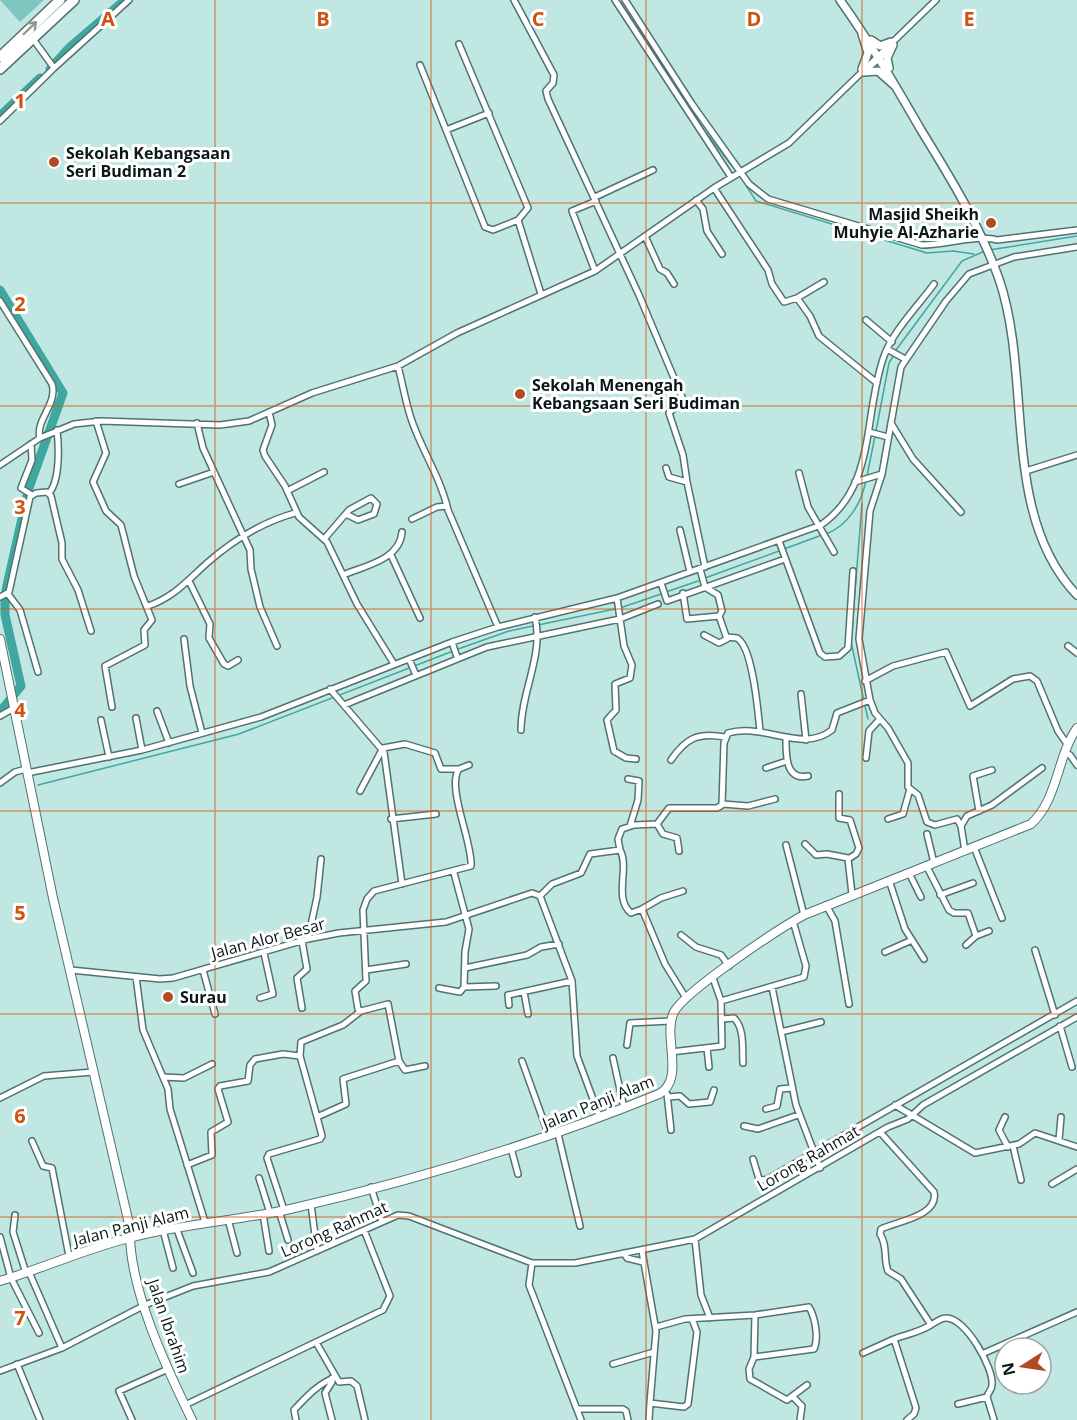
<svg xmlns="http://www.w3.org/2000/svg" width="1077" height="1420" font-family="'Open Sans',sans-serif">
<rect width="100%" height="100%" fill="#c1e7e3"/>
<path fill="#7ec5bf" d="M 0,0 L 44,0 L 20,22 Z"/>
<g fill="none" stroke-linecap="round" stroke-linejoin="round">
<path stroke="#40a7a0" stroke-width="1.5" d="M 621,3 L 635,26
M 700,125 L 732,166
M 742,179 L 756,201 L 927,253 L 953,251 L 974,254
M 989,250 L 1077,236
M 896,350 L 962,261 L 985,251
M 876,431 L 889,363 L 894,355
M 867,476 L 875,436
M 862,503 L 851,642 L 864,701
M 826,534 C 849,525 862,502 866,480
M 784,549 L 822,535
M 705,578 L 779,551
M 666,592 L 701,580
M 620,608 L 661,594
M 538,625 L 615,609
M 458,649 L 509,631 L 533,626
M 865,706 L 868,719
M 38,785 L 239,734 L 453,651"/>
<path stroke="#40a7a0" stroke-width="9" d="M 50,69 L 69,48 L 125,0
M 0,116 L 40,78
M 0,290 L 63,393 L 29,488
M 6,590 L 27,496
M 0,712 L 21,686 L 5,615 L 5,601"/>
<defs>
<path id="minor" d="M 514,0 L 554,75 L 553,83 L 546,91 L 548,99 L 639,295 L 682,397 L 680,403 L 669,413 L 683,455 L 687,482
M 615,0 L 731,177
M 625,0 L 692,104 L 749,184 L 768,199 L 922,245 C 944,245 979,234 997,240 L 1077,230
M 420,65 L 485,227 L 493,230 L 518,220 L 528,208 L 459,44
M 54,68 L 129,0
M 864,72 L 891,48
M 0,121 L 54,68 L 33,39
M 446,130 L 489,113
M 714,188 L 768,270 L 772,284 L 784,302 L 797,298 L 824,282
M 595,197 L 653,170
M 696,200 L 703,209 L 707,231 L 722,254
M 518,220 L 541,294
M 645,236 L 660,269 L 667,273 L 674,284
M 595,271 L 572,211 L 596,201
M 797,298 L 810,316 L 819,336 L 877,383
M 0,301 L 52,384 C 58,404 35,420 40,438
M 866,320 L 892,342
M 887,349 L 905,359
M 398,366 C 403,385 406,406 413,424 C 424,454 441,479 448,510 L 498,627
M 269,412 L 272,425 L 263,450 L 265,456 L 285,486 L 299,517 L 327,542 L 357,604 L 394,664
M 96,421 L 106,453 L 93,482 L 106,511 L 121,525 L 134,576 L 152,620 L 144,630 L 145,645 L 105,666 L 112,707
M 197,423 L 203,448 L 250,550 L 251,569 L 260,607 L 277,646
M 891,423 L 913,459 L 961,512
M 869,432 L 888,437
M 31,444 L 32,460 L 21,488 L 32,495
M 0,465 L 40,438 L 74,424 L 101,421 L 220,425 L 249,421 L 312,393 L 398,366 L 457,333 L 595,271 L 714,188 L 789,143 L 936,0
M 666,468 L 669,477 L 687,482 L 705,567
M 1026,471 L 1077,455
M 799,473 L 808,507 L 834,552
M 855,482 L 882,474
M 179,484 L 214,472
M 287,491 L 324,472
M 49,493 C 60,481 59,447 57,430
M 412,519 L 437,507 L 447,506
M 680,530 L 690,572
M 325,538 L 349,510 L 371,498 L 377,504 L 374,514 L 358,520 L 346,514
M 779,541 L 820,653 L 825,657 L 839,656 L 848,648 L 853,571
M 391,555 L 420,618
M 700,569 L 705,587 L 718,595 L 722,611 L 719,616 L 727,639 L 719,643 L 704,635
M 343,575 C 364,566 400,560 402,532
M 189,581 L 210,624 L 209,638 L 224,664 L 228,666 L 238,660
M 661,583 L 667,601 L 785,559
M 683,593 L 687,619 L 719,616
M 8,594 L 20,610 L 38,672
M 0,597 L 9,592 L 30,497 L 36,493 L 47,492 L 51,496 L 62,543 L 62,559 L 78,590 L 91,631
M 617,598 L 624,646 L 632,665 L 630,678 L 615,684 L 616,710 L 607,720 L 614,751 L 626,758 L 636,759
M 148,606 C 174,597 187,581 207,563 C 232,541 263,522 295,513
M 727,637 L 737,638 C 753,647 758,712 760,731
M 184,639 L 190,686 L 202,733
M 452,642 L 457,657
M 1068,646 L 1077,653
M 409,659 L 416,675
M 865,681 L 893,666 L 946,652 L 970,706 L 1013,679 L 1030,676 L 1037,681 L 1058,731 L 1067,744
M 330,689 L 384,752 L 402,884
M 801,694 L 806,740
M 344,705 L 487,647 L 620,619 L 658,604
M 157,711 L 169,743
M 0,716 L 14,708
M 136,718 L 142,750
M 101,720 L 109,757
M 521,730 C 521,691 544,656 535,617
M 786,738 C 786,754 785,781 808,776
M 1064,752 L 1070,755 L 1077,765
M 866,758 L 869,731 L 880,719
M 671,760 C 686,738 698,732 725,737
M 766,768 L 787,761
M 27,773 L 142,750 L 261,717 L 452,642 L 498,627 L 617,598 L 821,525 C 877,486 863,414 884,356 C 893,331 918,306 934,284
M 628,779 L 639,781 L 638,800 L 630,826
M 0,783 L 15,772 L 26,769
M 360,791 L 383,748 L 405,744 L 435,753 L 441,769 L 459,769
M 839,794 L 839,818 L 850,820 L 859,848 L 856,854 L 848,859 L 852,894
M 723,804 L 748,806 L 775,799
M 979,811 L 973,776 L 992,770
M 391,819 L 436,814
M 888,819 L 903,814 L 910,789
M 657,824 L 663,834 L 677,838 L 679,851
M 961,826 L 967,816 L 992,805 L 1042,768
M 927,834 L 934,863
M 805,844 L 816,855 L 827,854 L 848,858
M 786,845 L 804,915
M 974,847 L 1002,918
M 620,850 L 618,839 L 622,829 L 634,825 L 657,824 L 669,808 L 717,808 L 722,805 L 724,743 L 728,733 C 763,722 802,754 832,730 L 837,713 L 870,700
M 965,851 L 961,826 L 957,819 L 935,825 L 927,822 L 918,795 L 908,787 L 908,763 L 888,728 L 875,713 L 870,700 L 859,639 L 870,511 L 882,474 L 901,367 L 946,301 L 969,274 L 1014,257 L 1077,247
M 926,865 L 949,910 L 954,913 L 968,913 L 976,936 L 989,931
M 909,873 L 921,897
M 889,880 L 905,929 L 924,959
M 940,895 L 973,883
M 540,896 L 552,884 L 581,873 L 590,854 L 620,850 C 630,868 613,898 631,913 L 642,909 L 665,964 L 686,998
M 540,896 L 572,981 L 577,1056 L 600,1118
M 826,905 L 835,921 L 849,1004
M 642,909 L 661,898 L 683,891
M 681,935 L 696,947 L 721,955 L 729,966
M 308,939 L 317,897 L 321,859
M 302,941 L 307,969 L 297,978 L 302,1008
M 966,945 L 976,936
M 1035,950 L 1055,1015
M 885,952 L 912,940
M 465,968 L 527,955 L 541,947 L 559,944
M 71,970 L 160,979 L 173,978 L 308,939 L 339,933 L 446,922 L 532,893 L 540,896
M 203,970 L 215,1014
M 366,970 L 406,964
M 136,977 L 143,1030 L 168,1089 L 170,1109 L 205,1222
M 713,978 L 721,1001 L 804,977 L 806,966 L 793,921
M 464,987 L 496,986
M 772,987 L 796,1105 L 820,1168
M 439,988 L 460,992 L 464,987 L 465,952 L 469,929 L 454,873
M 524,992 L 528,1014
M 260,998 L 273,994 L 264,953
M 509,1005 L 508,995 L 572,981
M 722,1019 L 734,1018 C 745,1029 742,1049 743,1063
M 1060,1026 L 1072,1067
M 781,1032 L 821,1022
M 627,1045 L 630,1023 L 671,1021
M 707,1048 L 709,1067
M 671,1052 L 722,1046 L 721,1001
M 613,1058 L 624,1108
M 399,1061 L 405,1070 L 425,1066
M 522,1061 L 549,1136
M 163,1077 L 184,1078 L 212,1064
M 667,1094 L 671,1130
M 668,1097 L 680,1096 L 689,1104 L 710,1102 L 714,1090
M 0,1098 L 44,1076 L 93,1072
M 895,1105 L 975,1153 L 1019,1144 L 1035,1133 L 1077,1147
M 766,1109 L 777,1106 L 780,1089 L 792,1088
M 317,1117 L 300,1056 L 301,1042 L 343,1025 L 361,1011
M 1005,1117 L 999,1130 L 1008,1147
M 744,1126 L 758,1129 L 798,1115
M 880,1132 L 934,1192 C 939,1216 898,1221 881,1229 L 880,1234 C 888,1246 883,1258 888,1271 L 901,1279 L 931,1325
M 558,1134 L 580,1226
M 1059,1140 L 1061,1117
M 32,1141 L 43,1166 L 52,1168 L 69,1256
M 1013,1146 L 1021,1180
M 511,1148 L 518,1174
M 753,1159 L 759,1179 L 766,1180 L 1077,1001
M 187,1165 L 212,1155 L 211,1132 L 228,1122 L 218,1089 L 220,1086 L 248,1081 L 250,1065 L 255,1059 L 283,1054 L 300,1056
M 259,1178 L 270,1213
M 1052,1184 L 1077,1169
M 371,1187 L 382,1222
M 311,1204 L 317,1251
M 284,1210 L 267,1158 L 269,1154 L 320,1139 L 322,1136 L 317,1117 L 346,1104 L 343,1079 L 399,1061 L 388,1004 L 361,1011 L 358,1009 L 355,991 L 366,981 L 363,910 L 367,899 L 374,891 L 471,866 C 473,843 446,787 459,769 L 469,765
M 279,1211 L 288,1240
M 263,1214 L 269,1251
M 15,1215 L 13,1232 L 26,1273
M 228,1219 L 237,1253
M 176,1227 L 193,1273
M 163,1230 L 173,1268
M 0,1237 L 11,1278 L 39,1333
M 695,1239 L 701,1295 L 710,1318
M 642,1251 L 656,1331 L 650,1403 L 684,1407 L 688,1404 L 697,1332 L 692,1319
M 624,1253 L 627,1258 L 643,1262
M 532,1263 L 529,1285 L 581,1420
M 29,1272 L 62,1348
M 656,1327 L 685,1319 L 755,1315 L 754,1357 L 814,1349 C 819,1338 815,1317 809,1307 L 755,1315
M 894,1339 C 905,1335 919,1332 929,1326 C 935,1323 940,1318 946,1318 C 965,1317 994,1368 992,1385 C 992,1390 988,1392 987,1397 L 994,1420
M 863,1353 L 894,1339 L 916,1408 L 914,1414 L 907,1420
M 982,1354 L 1077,1312
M 754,1357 L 749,1369 L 750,1379 L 787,1400 L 807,1385
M 17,1364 L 40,1420
M 613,1364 L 654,1352
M 0,1371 L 62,1348 L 145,1305 L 193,1286 L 269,1272 L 398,1215 L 409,1216 L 532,1263 L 575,1263 L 695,1239 L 888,1127 L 908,1119 L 923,1105 L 1077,1017
M 336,1377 L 339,1382 L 351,1381 L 357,1386 L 365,1420
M 332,1378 L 332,1382 L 325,1393 L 332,1420
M 793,1397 L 802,1406 L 800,1420
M 958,1404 L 987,1397
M 185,1405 L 383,1310 L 390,1296 L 364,1230
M 578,1409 L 623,1409 L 626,1411 L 628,1420
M 132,1420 L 119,1391 L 168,1369
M 296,1420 L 294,1410 C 306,1397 319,1383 336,1377 L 317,1344
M 649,1420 L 650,1403"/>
<path id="tertiary" d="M 840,0 C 870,42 895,85 921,130 C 950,177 980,226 999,279 C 1033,378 1000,515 1077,595
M 862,34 L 868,53 L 862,69
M 871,40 L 880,46 L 891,42
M 889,68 L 887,58 L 893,45
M 864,72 L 878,71 L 895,86"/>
<path id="secondary" d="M 0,639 L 53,898 L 130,1228 C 128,1287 166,1367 192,1420
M 0,1281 C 44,1268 85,1249 129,1238 C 181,1224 234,1221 286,1210 C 413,1181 539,1143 659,1094 C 686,1079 662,1036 674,1012 C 685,991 780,928 804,915 L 1031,824 C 1058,800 1057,756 1077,728"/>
<path id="trunk" d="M 0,57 L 60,0
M 0,69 L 74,0"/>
</defs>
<use href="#minor" stroke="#507370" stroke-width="8"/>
<use href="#tertiary" stroke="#507370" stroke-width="10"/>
<use href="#secondary" stroke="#507370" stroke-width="10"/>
<use href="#trunk" stroke="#507370" stroke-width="12"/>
<use href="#minor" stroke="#fff" stroke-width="5"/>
<use href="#tertiary" stroke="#fff" stroke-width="7"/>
<use href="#secondary" stroke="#fff" stroke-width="8"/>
<use href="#trunk" stroke="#fff" stroke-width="9"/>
</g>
<defs><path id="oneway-shaft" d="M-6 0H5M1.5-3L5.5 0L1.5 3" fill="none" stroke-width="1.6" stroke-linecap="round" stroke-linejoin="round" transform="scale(1.5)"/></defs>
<use stroke="#919797" href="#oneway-shaft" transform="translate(30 28) rotate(-44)"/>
<path fill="none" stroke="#d2520d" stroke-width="1.5" stroke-opacity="0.55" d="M 215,0 L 215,1420M 431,0 L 431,1420M 646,0 L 646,1420M 862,0 L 862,1420M 0,203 L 1077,203M 0,406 L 1077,406M 0,609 L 1077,609M 0,811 L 1077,811M 0,1014 L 1077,1014M 0,1217 L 1077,1217"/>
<g fill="#b14a25" stroke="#fff" stroke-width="2">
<circle cx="54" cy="162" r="6"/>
<circle cx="991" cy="223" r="6"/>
<circle cx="520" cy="394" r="6"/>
<circle cx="168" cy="997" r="6"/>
</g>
<g text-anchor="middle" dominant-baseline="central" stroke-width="6" stroke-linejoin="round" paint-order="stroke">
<g font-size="16" font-weight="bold" fill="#0a1817" stroke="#fff" text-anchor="start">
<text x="66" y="153">Sekolah Kebangsaan<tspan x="66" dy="18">Seri Budiman 2</tspan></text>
<text x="979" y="214" text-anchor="end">Masjid Sheikh<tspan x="979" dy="18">Muhyie Al-Azharie</tspan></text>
<text x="532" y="385">Sekolah Menengah<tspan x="532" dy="18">Kebangsaan Seri Budiman</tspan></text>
<text x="180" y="997">Surau</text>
</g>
<g font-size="16" fill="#0a1817" stroke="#fff">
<text transform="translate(268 938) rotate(-15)">Jalan Alor Besar</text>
<text transform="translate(598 1102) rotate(-22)">Jalan Panji Alam</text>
<text transform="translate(808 1158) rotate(-30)">Lorong Rahmat</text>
<text transform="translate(131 1226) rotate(-14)">Jalan Panji Alam</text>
<text transform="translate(334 1229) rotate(-24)">Lorong Rahmat</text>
<text transform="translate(169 1326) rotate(71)">Jalan Ibrahim</text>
</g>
</g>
<g font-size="20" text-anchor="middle" font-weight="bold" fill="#d2520d" stroke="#fff" stroke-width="6" stroke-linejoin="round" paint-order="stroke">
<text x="108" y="26">A</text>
<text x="323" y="26">B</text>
<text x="538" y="26">C</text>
<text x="754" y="26">D</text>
<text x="969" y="26">E</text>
<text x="20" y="108">1</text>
<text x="20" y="311">2</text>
<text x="20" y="514">3</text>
<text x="20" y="717">4</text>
<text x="20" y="920">5</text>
<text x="20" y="1123">6</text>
<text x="20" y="1325">7</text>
</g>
<g transform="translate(1023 1366) rotate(258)"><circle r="28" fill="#ffffff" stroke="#9da3a2" stroke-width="1.5"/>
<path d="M0-4.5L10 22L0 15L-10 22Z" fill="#b14a25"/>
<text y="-9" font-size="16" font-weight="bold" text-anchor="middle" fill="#0a1817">N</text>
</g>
</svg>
